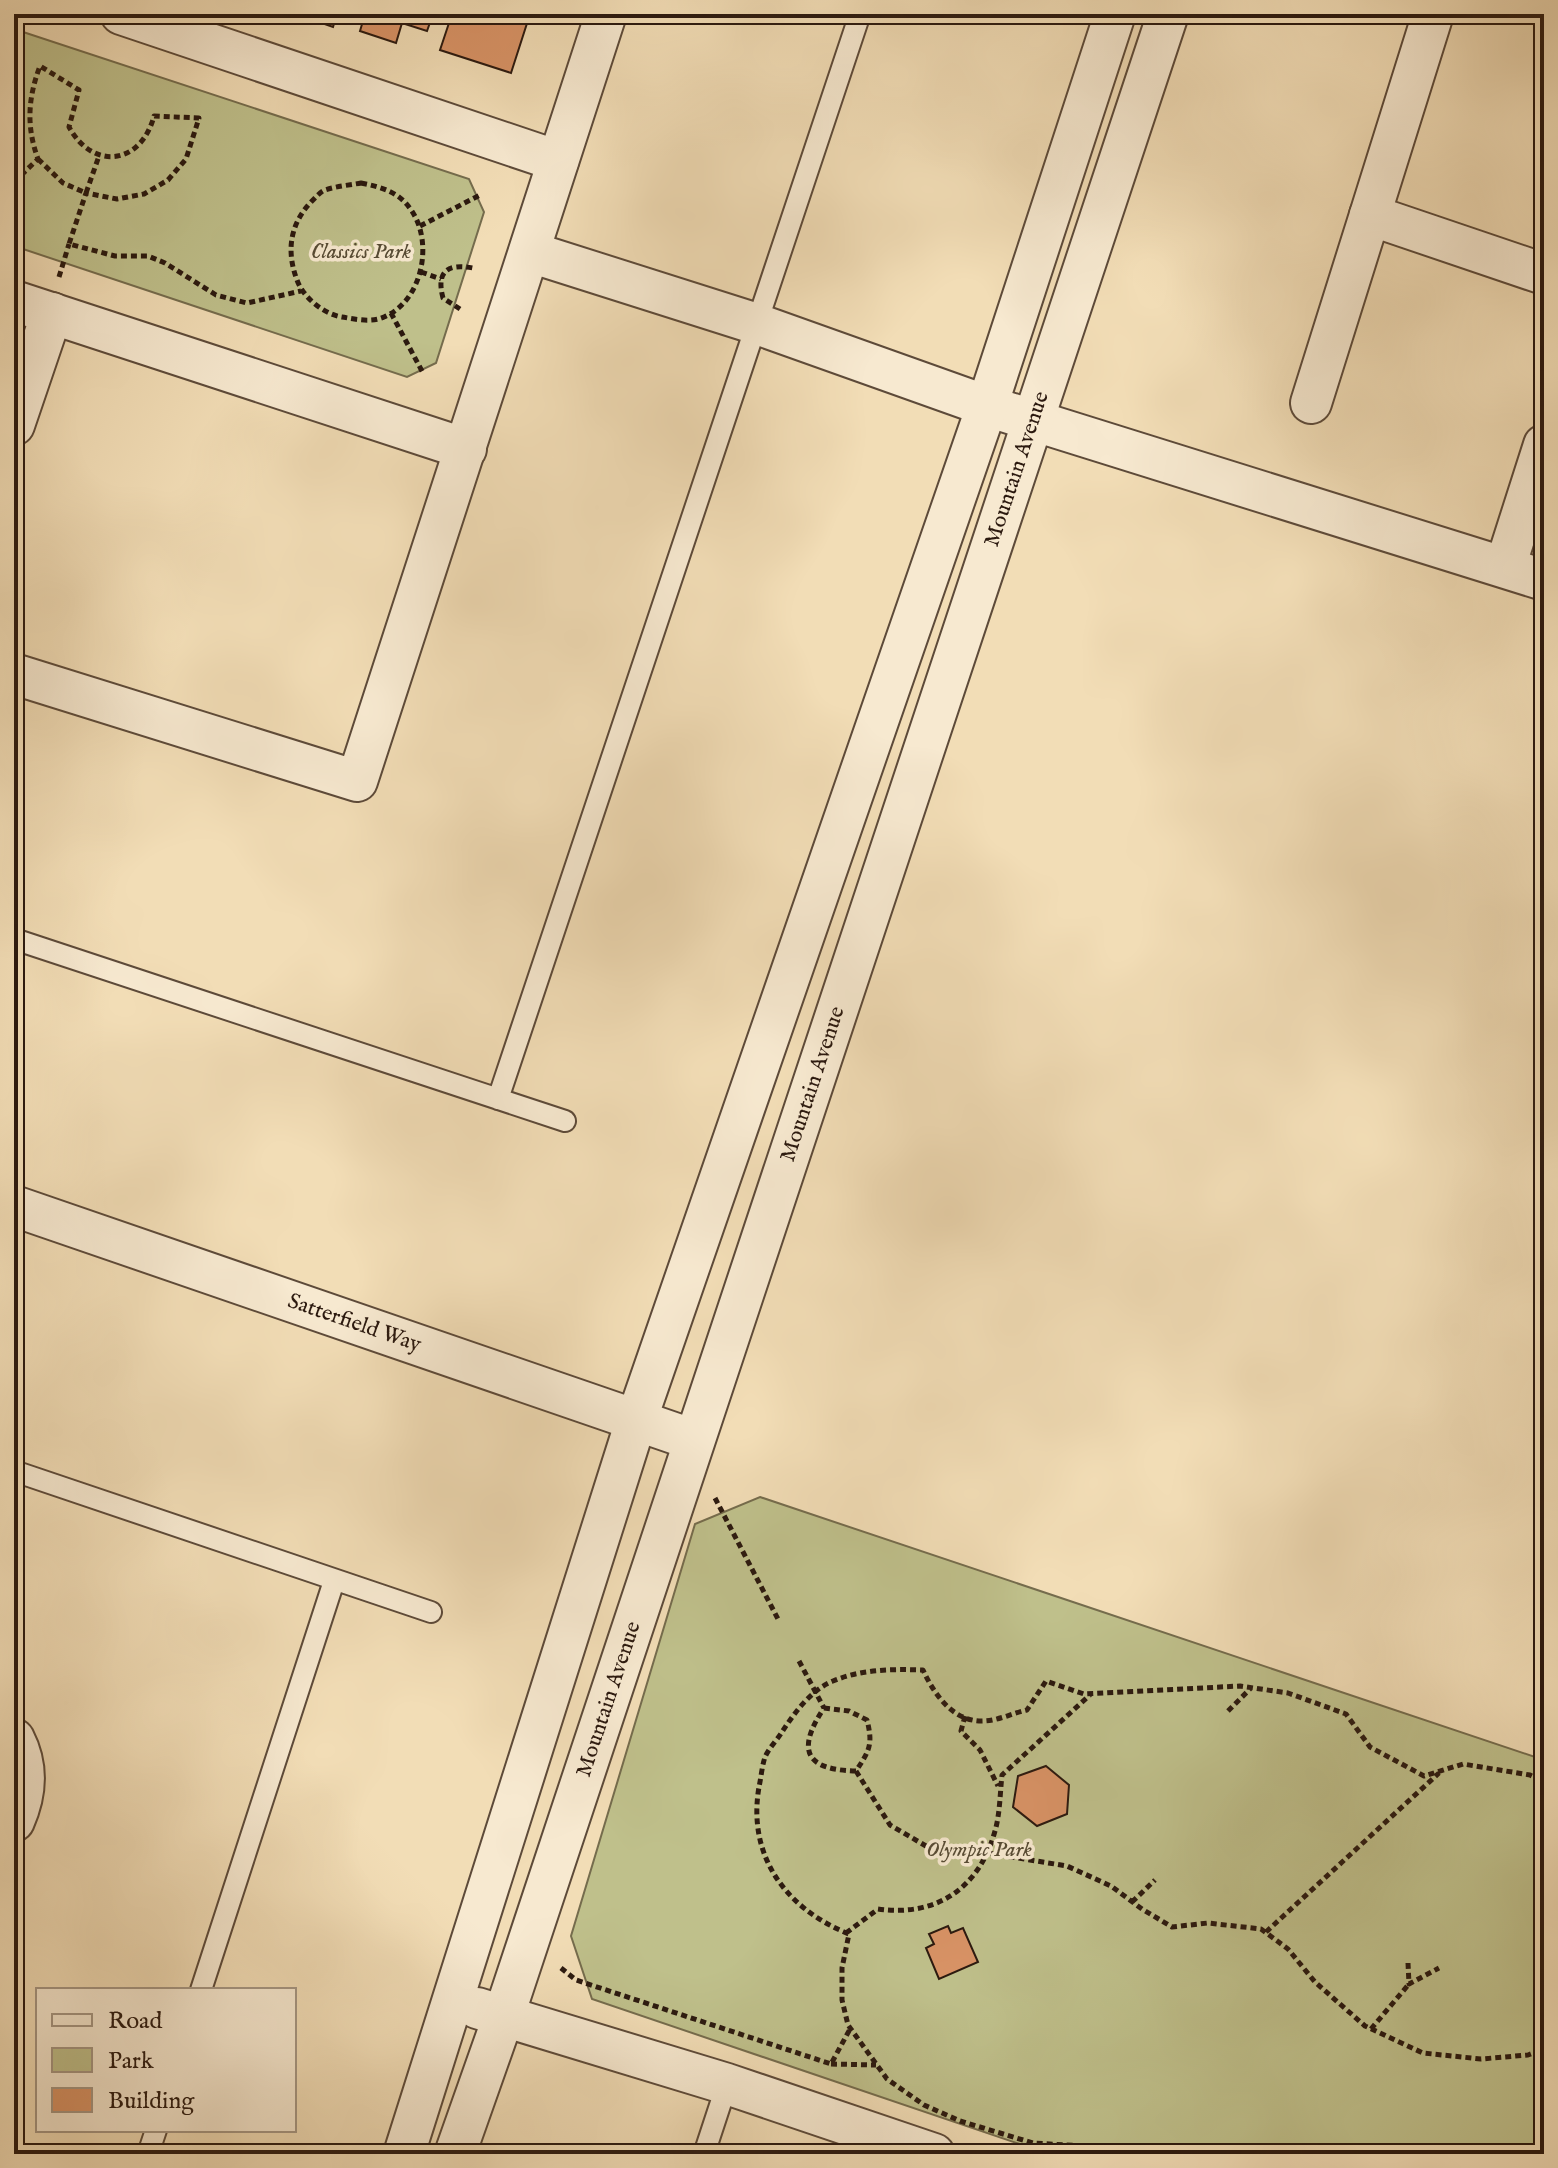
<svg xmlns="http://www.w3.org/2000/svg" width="1558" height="2168" font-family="'IM FELL English',serif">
<rect width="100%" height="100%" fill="#f2ddb6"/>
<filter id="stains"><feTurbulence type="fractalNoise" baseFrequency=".0025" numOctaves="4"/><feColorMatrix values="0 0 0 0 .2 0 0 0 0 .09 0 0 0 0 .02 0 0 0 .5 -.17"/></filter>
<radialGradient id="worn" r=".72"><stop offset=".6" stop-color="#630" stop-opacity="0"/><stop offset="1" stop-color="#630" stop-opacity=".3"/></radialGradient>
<path fill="#bfc08b" stroke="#756c4d" stroke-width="2" d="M 14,29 L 469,179 L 484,212 L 436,363 L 407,377 L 14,246 Z
M 760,1497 L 1544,1760 L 1544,2154 L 1049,2154 L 592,1999 L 571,1936 L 695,1524 Z"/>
<path fill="#d99366" stroke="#2b190f" stroke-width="2" d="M 296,14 L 337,14 L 333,27 Z
M 365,14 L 433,14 L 427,31 L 402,23 L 396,43 L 360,31 Z
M 452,14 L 530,14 L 511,73 L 440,50 Z
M 1046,1766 L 1069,1785 L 1067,1814 L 1037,1826 L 1013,1807 L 1018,1776 Z
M 948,1926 L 951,1933 L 963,1928 L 978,1962 L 939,1979 L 926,1948 L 934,1944 L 929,1934 Z"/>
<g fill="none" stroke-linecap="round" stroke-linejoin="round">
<defs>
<path id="service" d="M 14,939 L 565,1121
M 498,1099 L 860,14
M 14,1471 L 431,1612
M 201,1990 L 334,1581
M 148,2154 L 156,2130
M 704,2154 L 727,2084"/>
<g id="minor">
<path d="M 121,14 L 558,161"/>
<path d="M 1433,14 L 1370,215 L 1544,274"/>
<path d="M 530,252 L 757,324 L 987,406 L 1544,580"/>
<path d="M 14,301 L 466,449"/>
<path d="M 1311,403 L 1370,215"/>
<path d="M 14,425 L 52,313"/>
<path d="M 1505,567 L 1544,445"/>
<path d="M 14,674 L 357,781 L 606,14"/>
<path id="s1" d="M 14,1206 L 694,1440"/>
<path d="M 14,1739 C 28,1766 26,1794 14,1821"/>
<path d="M 477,2008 L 727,2084 L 934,2154"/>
<path d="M 404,2154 L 636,1421 L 987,406 L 1115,14"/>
<path id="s2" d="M 455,2154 L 503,2018 L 1168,14"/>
</g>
</defs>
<use href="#service" stroke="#5d4a39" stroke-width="24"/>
<use href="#minor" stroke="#5d4a39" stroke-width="44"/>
<path stroke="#2b190f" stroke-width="5" stroke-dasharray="6 4" stroke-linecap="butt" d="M 38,159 L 63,183 L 86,193 L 99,156
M 14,182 L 38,159 C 26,126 28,98 40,66 L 79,90 L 69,127 C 93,171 141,165 154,116 L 199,118 L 186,159 L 168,180 L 144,194 L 117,199 L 86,193 L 69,244 L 115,256 L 148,256 L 165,263 L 216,295 L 247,303 L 301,291
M 361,183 C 380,187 397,191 409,207 C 435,240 423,301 384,317 C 371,323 355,319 342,317 C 323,314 303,297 297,280 C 286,251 290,224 311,202 C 316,197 320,192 325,190 C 337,186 350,185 361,183 Z
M 420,226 L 482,194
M 421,272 L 441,279
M 59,277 L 69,244
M 460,309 L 443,298 C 436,272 447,263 473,268
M 391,313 L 423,373
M 715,1498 L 779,1621
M 799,1661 L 824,1708
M 824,1708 L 849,1711 L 867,1720 C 873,1744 870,1750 856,1771 C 805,1770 796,1750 824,1708 Z
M 1228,1711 L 1251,1688
M 965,1716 L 961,1731 L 980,1750 L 998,1786
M 856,1771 L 890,1825 L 926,1846 L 952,1855 L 987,1853 L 1067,1866 L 1111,1886 L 1142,1909 L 1172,1927 L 1208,1923 L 1261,1929 L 1288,1949 L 1315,1982 L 1365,2026 L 1423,2053 L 1481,2059 L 1528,2055 L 1544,2049
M 1132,1902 L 1155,1880
M 1266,1932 L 1439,1773
M 846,1933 L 878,1909 C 936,1917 979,1889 995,1831 C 1000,1814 1000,1793 1002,1775 L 1091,1694
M 1408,1963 L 1409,1984 L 1439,1968
M 561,1968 L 576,1980 L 831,2064 L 850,2029
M 1371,2029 L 1409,1984
M 831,2064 L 876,2065
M 1162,2154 L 1136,2149 L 1033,2143 L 960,2121 L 924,2105 L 887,2079 L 848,2025 L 842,2000 L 842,1968 L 849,1934 C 786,1909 747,1856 759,1787 C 761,1778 762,1766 765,1757 C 769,1748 777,1740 782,1732 C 795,1712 811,1690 833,1681 C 862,1669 892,1669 923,1670 C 934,1694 953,1722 983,1721 C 997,1721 1013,1713 1027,1710 L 1046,1681 L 1084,1694 L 1240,1686 L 1288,1693 L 1346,1714 L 1370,1747 L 1424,1776 L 1463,1764 L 1530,1775 L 1544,1782"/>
<use href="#service" stroke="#f7e9d0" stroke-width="20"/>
<use href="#minor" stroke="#f7e9d0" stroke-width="40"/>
</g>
<g text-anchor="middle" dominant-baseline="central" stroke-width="7" stroke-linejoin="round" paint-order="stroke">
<g font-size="22" font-style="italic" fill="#574b34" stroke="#f7e9d0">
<text x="361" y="252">Classics Park</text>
<text x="979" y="1850">Olympic Park</text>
</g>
<g font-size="22" fill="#2b190f" stroke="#f7e9d0">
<text stroke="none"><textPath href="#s2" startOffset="1776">Mountain Avenue</textPath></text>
<text stroke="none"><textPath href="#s2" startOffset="1128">Mountain Avenue</textPath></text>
<text stroke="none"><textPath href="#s1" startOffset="360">Satterfield Way</textPath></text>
<text stroke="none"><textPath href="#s2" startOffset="480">Mountain Avenue</textPath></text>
</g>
</g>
<rect width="1558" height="2168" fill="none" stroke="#f2ddb6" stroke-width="48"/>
<rect x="16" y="16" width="1526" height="2136" fill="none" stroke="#2b190f" stroke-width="4"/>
<rect x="24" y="24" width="1510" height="2120" fill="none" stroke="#2b190f" stroke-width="2"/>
<rect x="36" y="1988" width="260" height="144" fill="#f7e9d0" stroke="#a59683" stroke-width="2"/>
<rect x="52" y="2014" width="40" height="12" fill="#f7e9d0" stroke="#a59683" stroke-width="2"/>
<text x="108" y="2028" font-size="24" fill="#2b190f">Road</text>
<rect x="52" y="2048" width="40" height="24" fill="#bfc08b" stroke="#a59683" stroke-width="2"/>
<text x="108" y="2068" font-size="24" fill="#2b190f">Park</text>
<rect x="52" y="2088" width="40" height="24" fill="#d99366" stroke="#a59683" stroke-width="2"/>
<text x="108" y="2108" font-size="24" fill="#2b190f">Building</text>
<rect width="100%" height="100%" filter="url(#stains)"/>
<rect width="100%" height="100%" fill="url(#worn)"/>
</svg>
